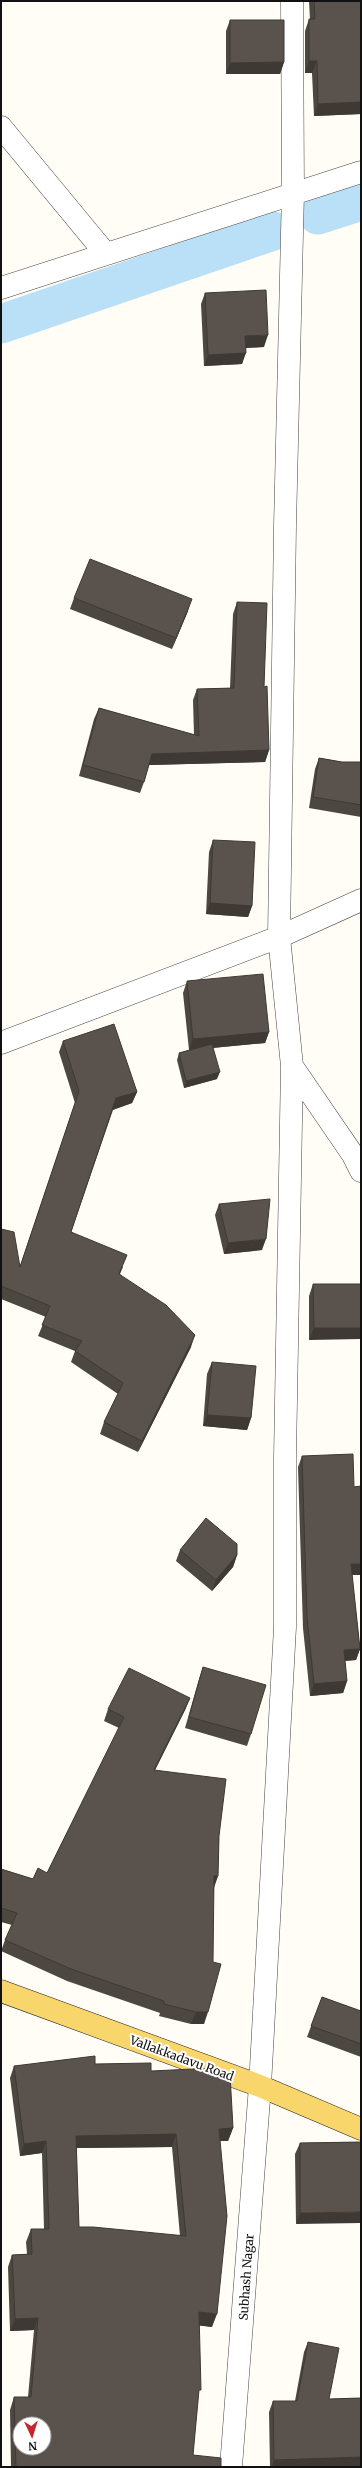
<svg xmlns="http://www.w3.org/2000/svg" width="362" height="2468" font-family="Merriweather,serif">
<rect width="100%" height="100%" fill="#fffdf5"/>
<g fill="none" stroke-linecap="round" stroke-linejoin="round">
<path stroke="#b9e0f7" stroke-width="39" d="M 318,215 L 361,201
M 1,324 L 273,231"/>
<defs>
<path id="street" d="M 1,127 L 106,254
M 1,288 L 361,172
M 1,1043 L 279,937 L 361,900
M 292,1066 L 353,1155 L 361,1171
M 231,2467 L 260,2086 L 285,1627 L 285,1457 L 292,1066 L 279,937 L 285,526 L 293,192 L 292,1"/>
<path id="primary" d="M 1,1991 L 260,2086 L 361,2129"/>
</defs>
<use href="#street" stroke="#444" stroke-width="23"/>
<use href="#primary" stroke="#222" stroke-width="23"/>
<use href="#street" stroke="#fff" stroke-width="22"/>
<use href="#primary" stroke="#f9d66b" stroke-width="22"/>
</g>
<path fill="#4d4742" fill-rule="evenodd" d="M 309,1 L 361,1 L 361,114 L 314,116 L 312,73 L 305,73 L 305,31 L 309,19 L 310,19 Z
M 230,20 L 284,62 L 280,74 L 226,74 L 226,31 Z
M 205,293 L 264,347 L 246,348 L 242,364 L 204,366 L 201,304 Z
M 74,598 L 188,611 L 172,649 L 70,609 Z
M 237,602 L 264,687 L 269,750 L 265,762 L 149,765 L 144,782 L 140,793 L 79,776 L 94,719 L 99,708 L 194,735 L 193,700 L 197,689 L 230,688 L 233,614 Z
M 319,758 L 342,762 L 361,762 L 361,817 L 309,808 L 315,769 Z
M 213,840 L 252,906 L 248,917 L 206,914 L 209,852 Z
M 187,981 L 269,1032 L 265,1043 L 213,1048 L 217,1079 L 184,1088 L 177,1060 L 179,1053 L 189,1050 L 183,993 Z
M 63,1041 L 137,1092 L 132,1103 L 113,1110 L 71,1232 L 123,1267 L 120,1274 L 191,1347 L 138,1452 L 100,1434 L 104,1422 L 118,1394 L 71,1362 L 75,1351 L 38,1336 L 46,1317 L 1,1299 L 1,1229 L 20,1266 L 75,1103 L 59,1052 Z
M 219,1204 L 262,1250 L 224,1254 L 215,1215 Z
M 313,1284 L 361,1284 L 309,1340 L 309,1296 Z
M 212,1362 L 251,1418 L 247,1430 L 203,1426 L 207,1374 Z
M 302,1456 L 354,1487 L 361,1486 L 361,1575 L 352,1575 L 360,1649 L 356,1660 L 345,1661 L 347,1681 L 343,1693 L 310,1696 L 303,1628 L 298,1467 Z
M 180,1550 L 237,1555 L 233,1567 L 212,1591 L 176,1561 Z
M 203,1667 L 251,1734 L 247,1746 L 185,1728 L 199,1679 Z
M 190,1698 L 185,1710 L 155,1770 L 219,1836 L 218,1876 L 214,1888 L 204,2024 L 191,2024 L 159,2016 L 160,2013 L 67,1981 L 1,1951 L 5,1940 L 12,1925 L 1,1922 L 1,1869 L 33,1879 L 47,1873 L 119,1728 L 104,1721 L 108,1709 Z
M 322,1997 L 361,2011 L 361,2057 L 307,2037 Z
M 95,2064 L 151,2071 L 233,2128 L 228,2141 L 220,2141 L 212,2327 L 199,2325 L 198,2397 L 193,2455 L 221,2467 L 11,2467 L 10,2410 L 14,2397 L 28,2397 L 34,2330 L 10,2331 L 8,2267 L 12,2255 L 27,2254 L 26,2242 L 31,2229 L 44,2229 L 42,2153 L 20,2156 L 10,2078 L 14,2066 ZM 172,2147 L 180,2236 L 79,2227 L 76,2148 Z
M 361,2142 L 296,2224 L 295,2154 L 300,2143 Z
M 308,2342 L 329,2399 L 361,2398 L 361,2467 L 270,2467 L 269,2412 L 273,2401 L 295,2401 L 304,2352 Z"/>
<path fill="#3f3936" d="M 309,61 L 317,61 L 312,73 L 305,73 Z
M 284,62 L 280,74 L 226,74 L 230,63 Z
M 361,102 L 361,114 L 314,116 L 318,104 Z
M 268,335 L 264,347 L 241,348 L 245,336 Z
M 246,353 L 242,364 L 204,366 L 208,355 Z
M 192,599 L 188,611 L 172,649 L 176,638 Z
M 269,750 L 265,762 L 148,765 L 152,754 Z
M 210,903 L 252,906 L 248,917 L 206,914 Z
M 269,1032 L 265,1043 L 189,1050 L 193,1039 Z
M 220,1072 L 217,1079 L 184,1088 L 186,1081 Z
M 137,1092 L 132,1103 L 112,1110 L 116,1098 Z
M 266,1239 L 262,1250 L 224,1254 L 228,1243 Z
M 314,1328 L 361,1328 L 361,1339 L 309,1340 Z
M 195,1335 L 191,1347 L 138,1452 L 142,1441 Z
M 207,1415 L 251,1418 L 247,1430 L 203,1426 Z
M 237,1555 L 233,1567 L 212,1591 L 216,1580 Z
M 351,1564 L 361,1564 L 361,1575 L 347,1575 Z
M 360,1649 L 356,1660 L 340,1661 L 344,1650 Z
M 347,1681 L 343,1693 L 310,1696 L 314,1684 Z
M 190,1698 L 185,1710 L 149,1782 L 154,1770 Z
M 214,1876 L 218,1876 L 213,1888 Z
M 196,2012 L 208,2012 L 204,2024 L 191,2024 Z
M 233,2128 L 228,2141 L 215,2141 L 219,2129 Z
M 176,2134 L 172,2147 L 71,2148 L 76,2136 Z
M 46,2141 L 42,2153 L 20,2156 L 24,2144 Z
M 361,2212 L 361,2223 L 296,2224 L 300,2213 Z
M 199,2312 L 217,2314 L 212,2327 L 194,2325 Z
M 38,2318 L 34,2330 L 10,2331 L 15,2319 Z
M 361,2457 L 361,2467 L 272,2467 L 274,2460 Z"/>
<path fill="#5a524d" stroke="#3f3936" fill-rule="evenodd" d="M 314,1 L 361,1 L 361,102 L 318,104 L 317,61 L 309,61 L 309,19 L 315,19 Z
M 230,20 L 284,20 L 284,62 L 230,63 Z
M 266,290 L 268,335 L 245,336 L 246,353 L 208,355 L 205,293 Z
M 90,559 L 192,599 L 176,638 L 74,598 Z
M 237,602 L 267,603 L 264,687 L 267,686 L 269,750 L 152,754 L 144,782 L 83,765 L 99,708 L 199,736 L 197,689 L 234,688 Z
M 319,758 L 342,762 L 361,762 L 361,805 L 313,797 Z
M 213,840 L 255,842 L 252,906 L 210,903 Z
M 263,974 L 269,1032 L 193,1039 L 187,981 Z
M 114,1024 L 137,1092 L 116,1098 L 71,1232 L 127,1255 L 119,1274 L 166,1305 L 195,1335 L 142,1441 L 104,1422 L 123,1383 L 75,1351 L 82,1341 L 42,1325 L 50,1306 L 1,1286 L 1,1229 L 14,1232 L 20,1267 L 79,1091 L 63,1041 Z
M 212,1044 L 220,1072 L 186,1081 L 179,1053 Z
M 270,1199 L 266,1239 L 228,1243 L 219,1204 Z
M 313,1284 L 361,1284 L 361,1328 L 314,1328 Z
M 212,1362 L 256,1366 L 251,1418 L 207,1415 Z
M 353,1454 L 354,1487 L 361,1486 L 361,1564 L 351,1564 L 360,1649 L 344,1650 L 347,1681 L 314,1684 L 307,1617 L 302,1456 Z
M 206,1518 L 237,1544 L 237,1555 L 216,1580 L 180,1550 Z
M 203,1667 L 266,1685 L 251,1734 L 189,1717 Z
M 129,1668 L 190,1698 L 154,1770 L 226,1779 L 219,1836 L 218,1876 L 214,1876 L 213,1962 L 221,1964 L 208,2012 L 196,2012 L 164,2004 L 164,2001 L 71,1969 L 5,1940 L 17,1913 L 1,1908 L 1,1869 L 33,1879 L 38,1868 L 47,1873 L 124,1717 L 108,1709 Z
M 322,1997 L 361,2011 L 361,2044 L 311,2026 Z
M 95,2056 L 95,2064 L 151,2063 L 151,2071 L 214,2068 L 230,2074 L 233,2128 L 219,2129 L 227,2216 L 217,2314 L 199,2312 L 201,2390 L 199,2390 L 193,2455 L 221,2458 L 221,2467 L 16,2467 L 14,2397 L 31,2397 L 38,2318 L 15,2319 L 12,2255 L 32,2254 L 31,2229 L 49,2229 L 46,2141 L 24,2144 L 14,2066 ZM 176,2134 L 186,2236 L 93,2227 L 79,2227 L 76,2136 ZM 20,2424 L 44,2424 L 44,2448 L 20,2448 Z
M 361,2142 L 361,2212 L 300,2213 L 300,2143 Z
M 308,2342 L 339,2348 L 329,2399 L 361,2398 L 361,2457 L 274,2460 L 273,2401 L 297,2401 Z"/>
<g text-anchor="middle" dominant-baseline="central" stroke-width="4" stroke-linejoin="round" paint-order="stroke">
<g font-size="12" fill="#111" stroke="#fff">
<text transform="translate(182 2058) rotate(20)">Vallakkadavu Road</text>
<text transform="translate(246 2277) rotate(-86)">Subhash Nagar</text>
</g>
</g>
<rect width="362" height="2468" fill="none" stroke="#111111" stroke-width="4"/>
<g transform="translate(32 2436) rotate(176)"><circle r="19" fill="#ffffff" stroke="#a0a0a0"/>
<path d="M0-3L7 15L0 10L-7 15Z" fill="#c4262e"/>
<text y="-6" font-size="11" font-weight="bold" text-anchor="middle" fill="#111111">N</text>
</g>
</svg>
